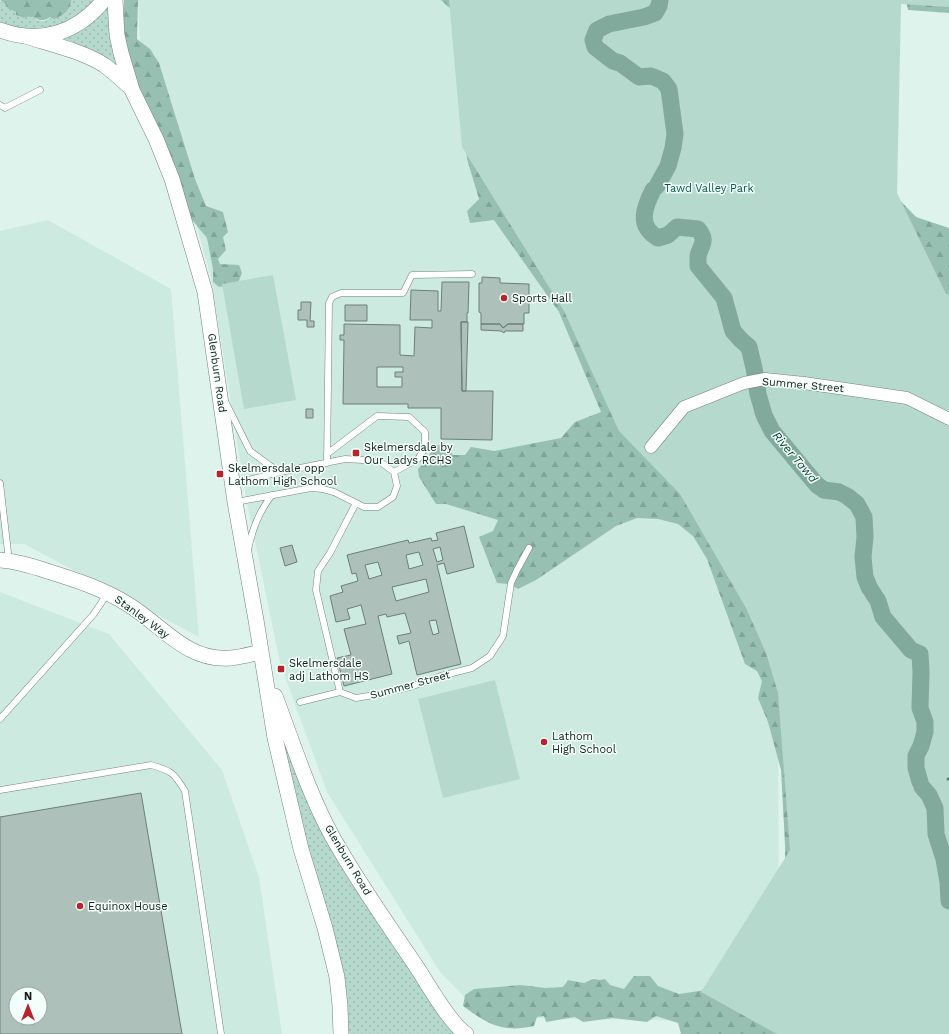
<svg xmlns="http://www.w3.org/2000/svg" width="949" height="1034" font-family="'Work Sans',sans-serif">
<defs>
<pattern id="grass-dots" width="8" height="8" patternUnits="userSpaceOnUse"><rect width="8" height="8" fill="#b5d9cd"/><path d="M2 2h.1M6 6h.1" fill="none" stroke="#9bbaaf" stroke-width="1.8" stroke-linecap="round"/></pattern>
<pattern id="forest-firs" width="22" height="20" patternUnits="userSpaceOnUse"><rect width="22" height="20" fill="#97c0b3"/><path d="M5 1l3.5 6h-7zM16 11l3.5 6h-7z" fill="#81a499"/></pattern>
</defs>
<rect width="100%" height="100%" fill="#dff3ed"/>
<path fill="#cdeae0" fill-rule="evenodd" d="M 138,0 L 446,0 L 469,31 L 681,491 L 778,693 L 779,927 L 699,1021 L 484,1017 L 440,972 L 327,792 L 280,663 L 246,498 L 211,278 L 170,129 L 140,41 Z
M 48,220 L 171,289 L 199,637 L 24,544 L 0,544 L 0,231 Z
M 0,592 L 109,634 L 222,770 L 259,877 L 282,1034 L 0,1034 ZM 16,994 L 40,994 L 40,1018 L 16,1018 Z"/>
<path fill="url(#grass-dots)" d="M 71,0 L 97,0 L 82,15 L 49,29 L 24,30 L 0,23 L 0,1 L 5,3 L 8,9 L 16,12 L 16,15 L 22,18 C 33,14 36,22 44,21 C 49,20 66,7 71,3 Z
M 109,3 L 118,66 L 56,39 Z
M 281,738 L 284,738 L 297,771 L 458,1034 L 347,1034 L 309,854 Z"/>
<path fill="url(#forest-firs)" d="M 0,0 L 71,0 C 71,10 62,16 54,19 L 50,17 C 39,26 35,13 23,18 L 16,15 L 16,12 L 8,9 L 5,3 Z
M 124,0 L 138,0 L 137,39 L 150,49 L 159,63 L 195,179 L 206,206 L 223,212 L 228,232 L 223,237 L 226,250 L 218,259 L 220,264 L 239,265 L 242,273 L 238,283 L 219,287 L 213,282 L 213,269 L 207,238 L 188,215 L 168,157 L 135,77 L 126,46 L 123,29 Z
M 441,0 L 512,0 L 893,193 L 916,217 L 949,228 L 949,1034 L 681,1034 L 678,1023 L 656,1016 L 647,1022 L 613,1018 L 583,1022 L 575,1017 L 546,1022 L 544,1016 L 537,1017 L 534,1026 C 503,1033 487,1024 463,1006 L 465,995 L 474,989 L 521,985 L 545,988 L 563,987 L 568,980 L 584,983 L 593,979 L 600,980 L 605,979 L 610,985 L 624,989 L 634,976 L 650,976 L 658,986 L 679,994 L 706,990 L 786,903 L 785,845 L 781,770 L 768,722 L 758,698 L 762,681 L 757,671 L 745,664 L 707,559 L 693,536 L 678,524 L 658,519 L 637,518 L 616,526 L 536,580 L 518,589 L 509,584 L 497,583 L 479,537 L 493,531 L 498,520 L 446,504 L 436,504 L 419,477 L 418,469 L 427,460 L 434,445 L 447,446 L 453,455 L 465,455 L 471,447 L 494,451 L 561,438 L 575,422 L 601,412 L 559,312 L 494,220 L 470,223 L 467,211 L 479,199 L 467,159 L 453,11 Z
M 906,0 L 949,0 L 949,13 L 908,10 Z"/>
<path fill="#b5d9cd" d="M 449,0 L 949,0 L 949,7 L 901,4 L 897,193 L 946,294 L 949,295 L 949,1034 L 777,1034 L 701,992 L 790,850 L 778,693 L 766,653 L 746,608 L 680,494 L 619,431 L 564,311 L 462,147 Z
M 273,275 L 296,400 L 244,409 L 222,284 Z
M 495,680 L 520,779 L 443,798 L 418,699 Z"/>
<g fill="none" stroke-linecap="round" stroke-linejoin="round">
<path stroke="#617f75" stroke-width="3" d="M 948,779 L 949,779"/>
<path stroke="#81a99c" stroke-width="17" d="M 657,186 L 668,166 L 673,148 L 675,134 L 669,89 L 663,81 L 651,76 L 639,77 L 620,63 L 613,61 L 595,47 L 593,40 L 597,30 L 609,24 L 644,17 L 655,13 L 659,6 L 660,0
M 653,190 C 644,208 637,226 658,238 L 668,235 L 677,227 L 698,229 C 708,241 701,244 698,256 C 698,259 698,263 698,266 L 724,298 L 733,331 L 741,340 L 749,347 L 754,368 L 758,394 L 764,415 L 772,431 L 817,485 L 824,490 L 839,492 L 847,496 L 857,504 L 864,517 L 865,537 L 863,557 L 865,577 L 869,587 L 878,601 L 883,617 L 911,650 L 920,654 L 921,672 L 920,708 L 925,722 L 925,732 L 921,746 L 916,756 L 916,768 L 920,782
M 922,787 L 929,795 L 935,808 L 936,834 L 944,859 L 948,882 L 949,901"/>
</g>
<path fill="#adc0ba" stroke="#6c7e78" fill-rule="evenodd" d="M 482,277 L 500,278 L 500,283 L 529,284 L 529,313 L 524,313 L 524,324 L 508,324 L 503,328 L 500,324 L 481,324 L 481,313 L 479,312 L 479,283 L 482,283 Z
M 442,282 L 469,282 L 468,313 L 467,313 L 467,322 L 461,322 L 462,391 L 493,391 L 492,440 L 441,439 L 441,408 L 408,408 L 408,404 L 343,404 L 344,340 L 340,340 L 340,335 L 344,335 L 344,324 L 400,325 L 400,355 L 414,356 L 415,327 L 432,328 L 432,320 L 410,320 L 411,290 L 438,291 L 438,311 L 441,311 ZM 377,367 L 403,367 L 403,372 L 395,372 L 395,377 L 402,377 L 402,387 L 377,387 Z
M 301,302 L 311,302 L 310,321 L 314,321 L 314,327 L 307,327 L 307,320 L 298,320 L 298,310 L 301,310 Z
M 345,305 L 367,305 L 367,321 L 345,321 Z
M 461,322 L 468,322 L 466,391 L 462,391 Z
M 481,324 L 500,324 L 503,328 L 508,324 L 523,324 L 523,331 L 505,331 L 504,333 L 501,331 L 481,330 Z
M 306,409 L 313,409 L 313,418 L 306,418 Z
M 464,526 L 474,567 L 447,574 L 444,563 L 437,565 L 461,664 L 417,675 L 409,641 L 399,644 L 397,636 L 411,633 L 405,613 L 387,617 L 386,614 L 378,616 L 392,674 L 344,686 L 337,658 L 351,655 L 344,629 L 366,624 L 361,605 L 347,609 L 350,619 L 336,622 L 330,596 L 343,592 L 341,586 L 358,581 L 356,573 L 352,574 L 347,555 L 408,540 L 409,543 L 431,538 L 432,541 L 438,540 L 436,533 ZM 440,547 L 443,560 L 437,562 L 433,549 ZM 419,552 L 423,565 L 409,569 L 406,555 ZM 378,562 L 382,575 L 369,579 L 365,565 ZM 426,579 L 429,592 L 396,601 L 392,587 ZM 436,620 L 439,633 L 433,635 L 429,621 Z
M 292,545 L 297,562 L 285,566 L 280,548 Z
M 141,793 L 182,1034 L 0,1034 L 0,817 ZM 16,994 L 40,994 L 40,1018 L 16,1018 Z"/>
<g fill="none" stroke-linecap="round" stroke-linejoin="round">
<defs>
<path id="service" d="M 0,105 L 5,108 L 40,90
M 226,403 L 250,451 L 269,465 L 280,472
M 327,454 L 377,416 L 409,417 L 425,432 L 425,448 L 418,459 L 394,472
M 327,463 L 329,303 L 332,297 L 341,293 L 403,293 L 412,275 L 472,274
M 0,483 L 9,561
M 232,484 L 280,472 L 345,459 L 379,461 L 394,472 L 397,486 L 393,497 L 378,507 L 364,507 L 334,492 L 323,489 L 311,488 L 236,502
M 356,503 L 330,553 L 318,571 L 316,590 L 340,692 L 356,698 L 380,694 L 413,686 L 441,676 L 472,668 L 490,656 L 503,636 L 511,583 L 517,570 L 529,548
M 248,550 C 252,530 260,510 272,495
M 300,702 L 340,692
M 0,719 L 93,615 L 108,593
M 0,790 L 151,765 C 172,771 174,773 185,791 L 221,1034"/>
<path id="minor" d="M 651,447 L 684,407 L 744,383 L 765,379 L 804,383 L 907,398 L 949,419"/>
<path id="tertiary" d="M 115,0 L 117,35 L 121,53 L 132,90 L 156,139 L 172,179 L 205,292 L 235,502 L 256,620 L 275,738 L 301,849 L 325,928 L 337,977 L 340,1006 L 341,1034
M 0,30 C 41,45 77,33 104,0
M 25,36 C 50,44 82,51 104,65 C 114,72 123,81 132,89
M 0,560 C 16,561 32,566 47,571 C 76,580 104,589 129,605 C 163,626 187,662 231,658 C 241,657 252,654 261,652
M 275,696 C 293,743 308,792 332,836 C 357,881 387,923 416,966 C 428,984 449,1022 466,1034"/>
</defs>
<use href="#service" stroke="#72847e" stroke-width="7"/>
<use href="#minor" stroke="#72847e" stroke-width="13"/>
<use href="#tertiary" stroke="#72847e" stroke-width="16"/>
<use href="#service" stroke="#fff" stroke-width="6"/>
<use href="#minor" stroke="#fff" stroke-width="12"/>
<use href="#tertiary" stroke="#fff" stroke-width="15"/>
</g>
<g fill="#b6252e" stroke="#f3fffa" stroke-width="1.5">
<circle cx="504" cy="298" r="4"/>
<rect x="352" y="449" width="8" height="8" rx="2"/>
<rect x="216" y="470" width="8" height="8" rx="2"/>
<rect x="277" y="665" width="8" height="8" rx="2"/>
<circle cx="544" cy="742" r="4"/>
<circle cx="80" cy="906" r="4"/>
</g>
<g text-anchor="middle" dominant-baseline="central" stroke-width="3" stroke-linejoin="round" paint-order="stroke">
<g font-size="11" fill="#055948" stroke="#f3fffa">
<text x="709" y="188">Tawd Valley Park</text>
</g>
<g font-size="11" fill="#151c1a" stroke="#f3fffa" text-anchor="start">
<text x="512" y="298">Sports Hall</text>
<text x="364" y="447">Skelmersdale by<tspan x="364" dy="13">Our Ladys RCHS</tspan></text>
<text x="228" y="468">Skelmersdale opp<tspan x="228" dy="13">Lathom High School</tspan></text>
<text x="289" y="663">Skelmersdale<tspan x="289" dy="13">adj Lathom HS</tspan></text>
<text x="552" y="736">Lathom<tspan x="552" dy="13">High School</tspan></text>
<text x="88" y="906">Equinox House</text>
</g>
<g font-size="11" fill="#151c1a" stroke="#f3fffa">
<text transform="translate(217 373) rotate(82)">Glenburn Road</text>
<text transform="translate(803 385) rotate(5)">Summer Street</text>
<text transform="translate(142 617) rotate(36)">Stanley Way</text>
<text transform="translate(410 685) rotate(-15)">Summer Street</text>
<text transform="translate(348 860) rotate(59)">Glenburn Road</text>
</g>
<g font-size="12" font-style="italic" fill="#003d30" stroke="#f3fffa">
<text transform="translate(795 457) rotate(50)">River Tawd</text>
</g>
</g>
<g transform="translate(28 1006)"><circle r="19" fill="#f3fffa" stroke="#9aa4a0"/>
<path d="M0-3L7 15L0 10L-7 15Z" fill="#b6252e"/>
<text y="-6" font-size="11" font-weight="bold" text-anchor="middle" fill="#151c1a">N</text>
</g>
</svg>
